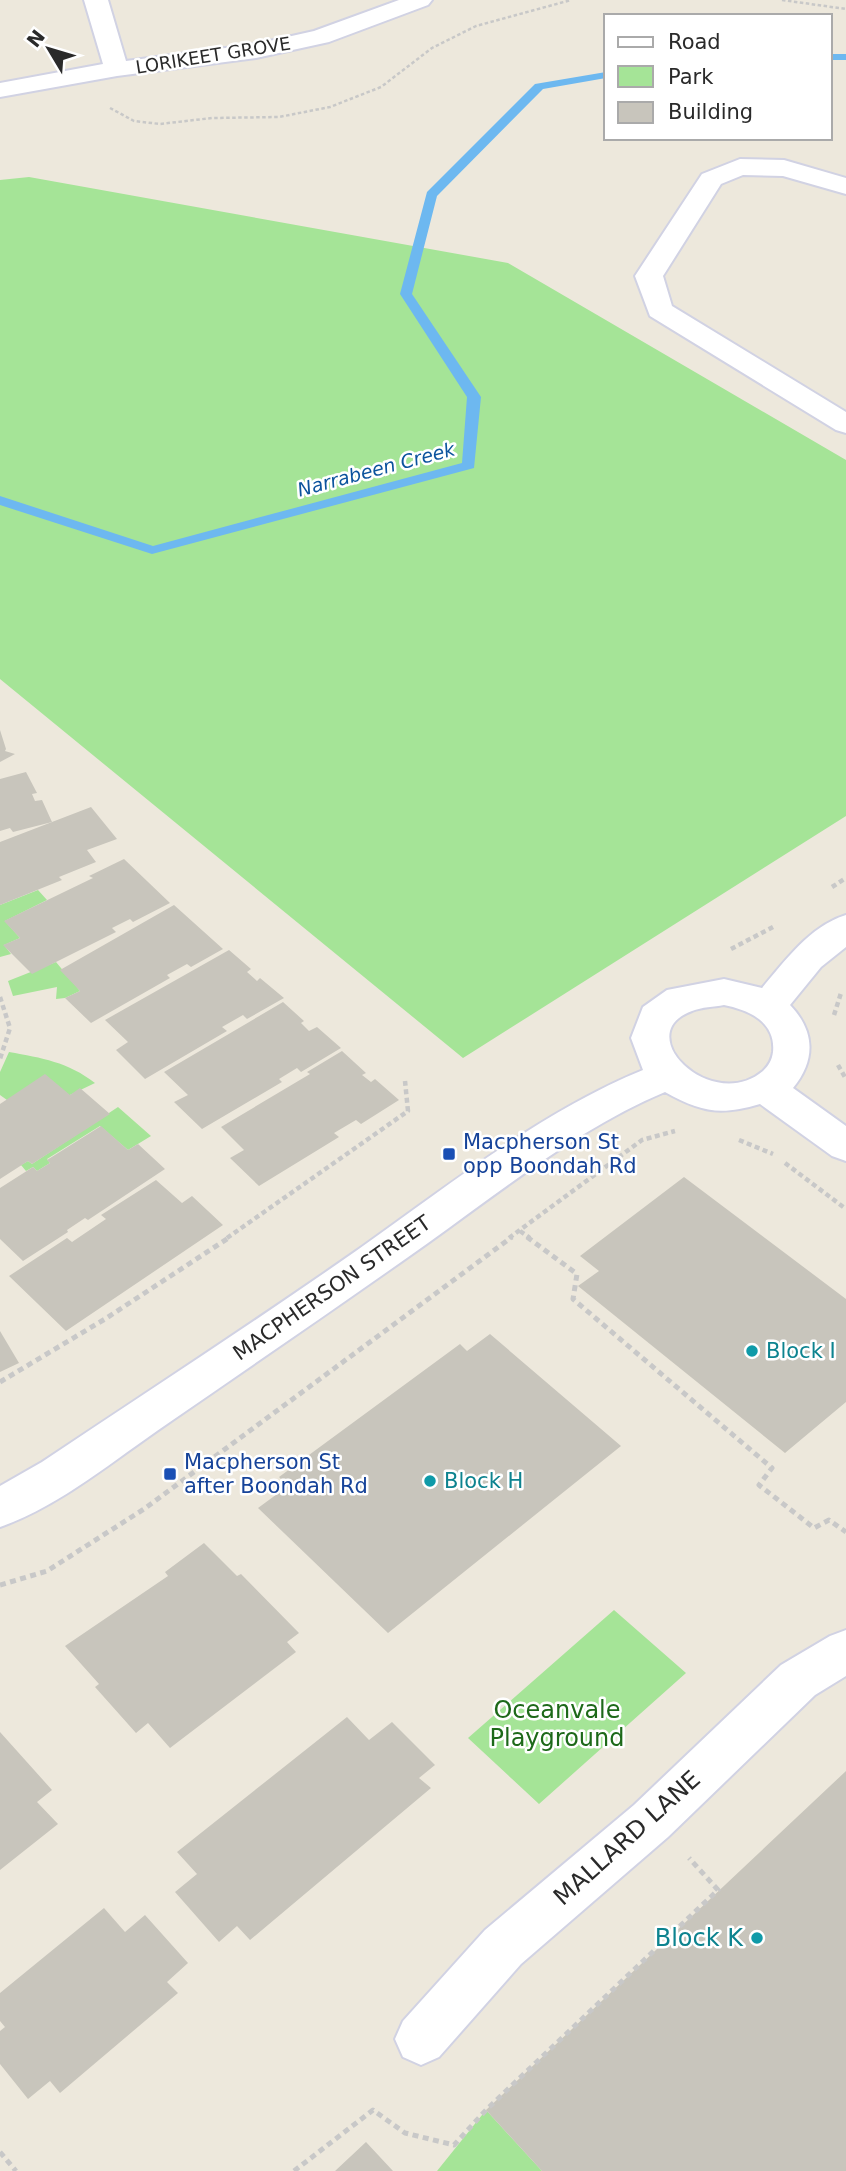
<svg xmlns="http://www.w3.org/2000/svg" width="846" height="2171" font-family="'DejaVu Sans',sans-serif">
<rect width="100%" height="100%" fill="#ede8dc"/>
<path fill="#a5e497" d="M 29,177 L 508,263 L 846,460 L 846,816 L 463,1058 L 0,679 L 0,180 Z
M 38,890 L 47,900 L 5,921 L 20,938 L 4,945 L 11,954 L 0,957 L 0,905 Z
M 56,962 L 80,991 L 65,998 L 56,999 L 57,987 L 13,996 L 8,981 Z
M 9,1052 C 42,1058 68,1062 95,1083 L 70,1095 L 7,1100 L 0,1095 L 0,1072 Z
M 118,1107 L 151,1136 L 128,1150 L 100,1126 L 47,1159 L 50,1163 L 37,1171 L 33,1167 L 26,1171 L 21,1165 L 28,1161 L 32,1164 Z
M 614,1610 L 686,1673 L 539,1804 L 468,1738 Z
M 486,2110 L 542,2171 L 437,2171 Z"/>
<g fill="none" stroke-linecap="round" stroke-linejoin="round">
<path fill="#6db8f0" fill-rule="evenodd" d="M 830,54 L 846,54 L 846,60 L 830,60 Z
M 606,72 L 606,78 L 543,89 L 437,196 L 412,294 L 481,397 L 474,468 L 152,554 L 0,505 L 0,496 L 153,546 L 462,463 L 467,397 L 400,294 L 427,192 L 535,84 Z"/>
</g>
<path fill="#c8c5bc" d="M 0,730 L 6,749 L 5,751 L 15,754 L 0,762 Z
M 26,772 L 37,793 L 32,794 L 35,801 L 42,800 L 52,822 L 13,832 L 10,828 L 0,831 L 0,779 Z
M 91,807 L 117,839 L 87,850 L 96,862 L 59,877 L 62,880 L 0,905 L 0,842 Z
M 124,859 L 170,903 L 133,922 L 130,919 L 112,928 L 116,932 L 32,974 L 3,945 L 20,938 L 4,921 L 93,878 L 89,876 Z
M 174,905 L 223,949 L 191,967 L 187,964 L 167,975 L 170,978 L 91,1023 L 65,998 L 80,991 L 60,970 Z
M 229,950 L 251,969 L 247,972 L 257,981 L 260,978 L 284,998 L 247,1019 L 243,1015 L 222,1027 L 227,1031 L 145,1079 L 116,1050 L 128,1042 L 105,1020 Z
M 283,1002 L 304,1021 L 301,1023 L 309,1031 L 317,1027 L 341,1048 L 301,1072 L 297,1068 L 279,1079 L 282,1082 L 202,1129 L 174,1102 L 188,1095 L 164,1072 Z
M 342,1051 L 366,1073 L 362,1075 L 371,1082 L 375,1079 L 399,1100 L 361,1124 L 356,1120 L 334,1133 L 339,1137 L 259,1186 L 230,1158 L 244,1150 L 221,1127 L 310,1074 L 307,1072 Z
M 45,1074 L 70,1095 L 80,1088 L 110,1114 L 32,1164 L 28,1161 L 0,1179 L 0,1104 Z
M 101,1126 L 128,1150 L 138,1144 L 165,1169 L 88,1220 L 85,1218 L 67,1230 L 68,1232 L 23,1261 L 0,1239 L 0,1188 L 33,1167 L 37,1171 L 50,1163 L 47,1160 Z
M 684,1177 L 846,1299 L 846,1402 L 785,1453 L 578,1286 L 599,1271 L 580,1256 Z
M 156,1180 L 182,1203 L 192,1196 L 223,1225 L 66,1331 L 9,1276 L 67,1238 L 72,1242 L 106,1219 L 101,1215 Z
M 0,1331 L 19,1363 L 0,1372 Z
M 490,1334 L 621,1446 L 388,1633 L 258,1508 L 288,1486 L 279,1477 L 460,1344 L 467,1351 Z
M 204,1543 L 237,1576 L 241,1574 L 299,1633 L 287,1642 L 296,1652 L 170,1748 L 148,1723 L 136,1733 L 95,1687 L 99,1684 L 65,1646 L 168,1576 L 165,1572 Z
M 347,1717 L 369,1740 L 392,1722 L 435,1765 L 419,1778 L 431,1788 L 250,1940 L 237,1926 L 219,1942 L 175,1892 L 197,1874 L 177,1852 Z
M 0,1732 L 52,1790 L 37,1802 L 58,1824 L 0,1870 Z
M 846,1771 L 846,2171 L 542,2171 L 486,2110 Z
M 104,1908 L 125,1932 L 145,1915 L 188,1963 L 167,1982 L 178,1993 L 60,2093 L 50,2081 L 28,2099 L 0,2064 L 0,2031 L 5,2027 L 0,2021 L 0,1993 Z
M 366,2142 L 393,2171 L 335,2171 Z"/>
<g fill="none" stroke-linecap="round" stroke-linejoin="round">
<defs>
<path id="minor" d="M 84,0 L 108,0 L 126,61 L 256,44 L 314,31 L 399,0 L 432,0 L 428,5 L 329,42 L 256,58 L 117,76 L 0,97 L 0,83 L 103,64 Z
M 740,159 L 784,160 L 846,178 L 846,194 L 783,176 L 743,175 L 721,184 L 663,276 L 672,306 L 846,412 L 846,433 L 836,430 L 650,316 L 635,276 L 702,174 Z
M 846,915 L 846,947 L 821,967 L 790,1005 C 815,1031 816,1060 793,1088 L 846,1126 L 846,1161 L 832,1156 L 760,1104 C 720,1116 701,1112 665,1092 C 581,1127 502,1190 428,1243 C 342,1304 254,1364 167,1424 C 114,1460 60,1506 0,1527 L 0,1486 L 42,1462 C 147,1392 253,1323 356,1251 C 445,1188 542,1111 643,1070 L 631,1038 L 643,1007 L 667,990 L 724,979 L 762,988 C 785,961 810,926 846,915 ZM 724,1005 C 749,1010 776,1022 773,1052 C 772,1060 769,1065 763,1071 C 712,1114 629,1034 692,1011 C 702,1007 714,1007 724,1005 Z
M 846,1630 L 846,1676 L 815,1695 L 668,1837 L 521,1964 L 439,2057 L 421,2065 L 403,2057 L 395,2039 L 403,2021 L 485,1930 L 634,1805 L 781,1665 L 830,1636 Z"/>
</defs>
<use href="#minor" stroke="#d1d2e3" stroke-width="4"/>
<path stroke="#c8c8c8" stroke-width="2.5" stroke-dasharray="3.5 2.5" stroke-linecap="butt" d="M 782,0 L 846,9
M 110,108 L 134,121 L 160,124 L 212,118 L 279,117 L 330,107 L 381,87 L 432,48 L 476,26 L 571,0"/>
<path stroke="#c8c8c8" stroke-width="4.5" stroke-dasharray="5 3.5" stroke-linecap="butt" d="M 832,887 L 846,878
M 731,949 L 773,927
M 0,997 L 10,1028 L 0,1059
M 834,1015 L 841,993
M 838,1065 L 846,1079
M 739,1140 L 773,1154
M 785,1163 L 846,1209
M 520,1231 L 530,1238
M 227,1238 L 408,1111 L 405,1081
M 509,1238 L 642,1140 L 675,1131"/>
<path stroke="#c8c8c8" stroke-width="5" stroke-dasharray="6 4.5" stroke-linecap="butt" d="M 527,1237 L 577,1274 L 573,1299 L 772,1468 L 759,1485 L 814,1528 L 829,1520 L 846,1532
M 0,1382 L 105,1319 L 230,1237
M 0,1585 L 47,1571 L 144,1509 L 512,1237
M 0,2152 L 16,2171
M 294,2171 L 373,2110 L 405,2133 L 454,2145 L 486,2110 L 718,1890 L 689,1858"/>
<use href="#minor" fill="#fff" fill-rule="evenodd"/>
</g>
<g fill="#1a4fb4" stroke="#fff" stroke-width="2.5">
<rect x="442" y="1147" width="14" height="14" rx="3.5"/>
<rect x="163" y="1467" width="14" height="14" rx="3.5"/>
</g>
<g fill="#0f9aa8" stroke="#fff" stroke-width="2.5">
<circle cx="752" cy="1351" r="7"/>
<circle cx="430" cy="1481" r="7"/>
<circle cx="757" cy="1938" r="7"/>
</g>
<g text-anchor="middle" dominant-baseline="central" stroke-width="5" stroke-linejoin="round" paint-order="stroke">
<g font-size="18" fill="#2a2a2a" stroke="#fff">
<text transform="translate(213 55) rotate(-9)">LORIKEET GROVE</text>
</g>
<g font-size="19" font-style="italic" fill="#0b539d" stroke="#fff">
<text transform="translate(376 469) rotate(-15)">Narrabeen Creek</text>
</g>
<g font-size="21" fill="#164399" stroke="#fff" text-anchor="start">
<text x="463" y="1142">Macpherson St<tspan x="463" dy="24">opp Boondah Rd</tspan></text>
<text x="184" y="1462">Macpherson St<tspan x="184" dy="24">after Boondah Rd</tspan></text>
</g>
<g font-size="21" fill="#2a2a2a" stroke="#fff">
<text transform="translate(332 1288) rotate(-35)">MACPHERSON STREET</text>
</g>
<g font-size="21" fill="#0d838f" stroke="#fff" text-anchor="start">
<text x="766" y="1351">Block I</text>
<text x="444" y="1481">Block H</text>
</g>
<g font-size="24" fill="#1d6919" stroke="#fff">
<text x="557" y="1710">Oceanvale<tspan x="557" dy="28">Playground</tspan></text>
</g>
<g font-size="24" fill="#2a2a2a" stroke="#fff">
<text transform="translate(627 1838) rotate(-42)">MALLARD LANE</text>
</g>
<g font-size="24" fill="#0d838f" stroke="#fff" text-anchor="end">
<text x="743" y="1938">Block K</text>
</g>
</g>
<rect x="604" y="14" width="228" height="126" fill="#ffffff" stroke="#aaaaaa" stroke-width="2"/>
<rect x="618" y="37" width="35" height="10" fill="#ffffff" stroke="#aaaaaa" stroke-width="2"/>
<text x="668" y="49" font-size="21" fill="#2a2a2a">Road</text>
<rect x="618" y="66" width="35" height="21" fill="#a5e497" stroke="#aaaaaa" stroke-width="2"/>
<text x="668" y="84" font-size="21" fill="#2a2a2a">Park</text>
<rect x="618" y="102" width="35" height="21" fill="#c8c5bc" stroke="#aaaaaa" stroke-width="2"/>
<text x="668" y="119" font-size="21" fill="#2a2a2a">Building</text>
<g transform="translate(49 49) rotate(308)" stroke="#ffffff" stroke-width="5" paint-order="stroke">
<path d="M0-5L12 26L0 18L-12 26Z" fill="#2a2a2a"/>
<text y="-10" font-size="19" font-weight="bold" text-anchor="middle" fill="#2a2a2a">N</text>
</g>
</svg>
